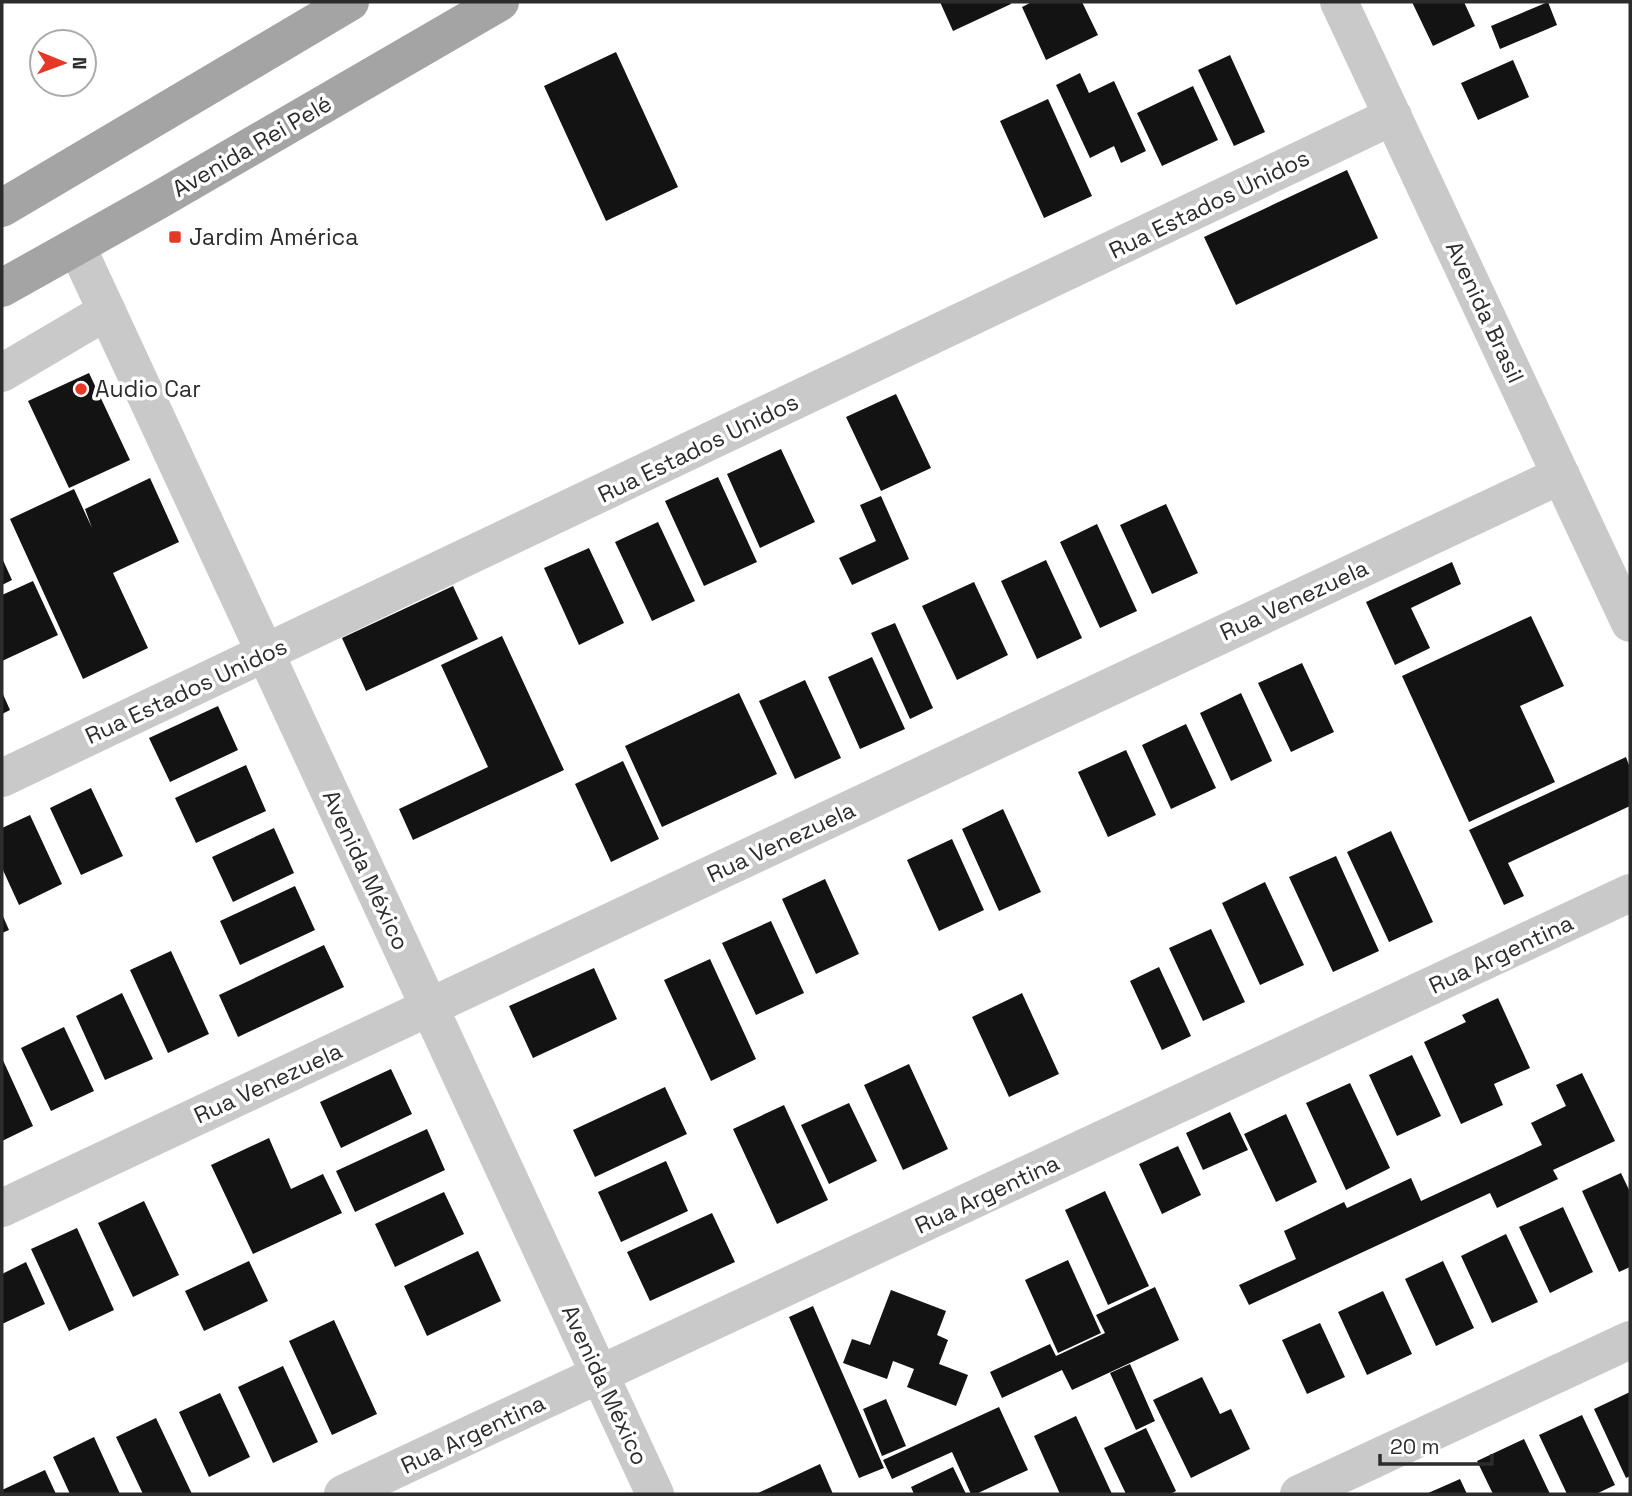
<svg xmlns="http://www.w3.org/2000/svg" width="1632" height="1496" font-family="'Space Grotesk',sans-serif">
<rect width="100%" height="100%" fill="#fff"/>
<path fill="#131313" d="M 940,2 L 1010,2 L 1011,4 L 953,31 Z
M 1032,2 L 1082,2 L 1098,35 L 1046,60 L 1022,7 Z
M 1412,2 L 1464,2 L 1475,26 L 1433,46 Z
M 1548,2 L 1557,25 L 1500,49 L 1491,26 Z
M 616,52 L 678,187 L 606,221 L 544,86 Z
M 1230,55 L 1265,132 L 1234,146 L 1198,70 Z
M 1513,60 L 1529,97 L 1478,120 L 1461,83 Z
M 1080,73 L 1089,93 L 1114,81 L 1146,151 L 1121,163 L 1114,146 L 1090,158 L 1056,85 Z
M 1193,86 L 1218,140 L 1162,166 L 1137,113 Z
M 1048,99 L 1092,196 L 1044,218 L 1000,121 Z
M 1347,170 L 1378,238 L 1236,305 L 1204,237 Z
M 89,373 L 130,460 L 69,488 L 28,401 Z
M 896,394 L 931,468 L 881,491 L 846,417 Z
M 781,449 L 815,522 L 760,548 L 727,474 Z
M 718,477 L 757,562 L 704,586 L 665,501 Z
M 150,478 L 179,542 L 113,573 L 148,648 L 83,679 L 10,519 L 74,489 L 92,528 L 85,509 Z
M 881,496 L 909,559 L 852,585 L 839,558 L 876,541 L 860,505 Z
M 1166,504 L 1198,573 L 1152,594 L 1120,525 Z
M 658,522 L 695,601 L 652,621 L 615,542 Z
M 1097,524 L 1137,611 L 1100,628 L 1060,542 Z
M 589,548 L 624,623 L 579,645 L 544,568 Z
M 2,558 L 12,580 L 2,585 Z
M 1046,560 L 1082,638 L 1037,659 L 1001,581 Z
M 1452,562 L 1461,584 L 1411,608 L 1430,648 L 1395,665 L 1366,602 Z
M 33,581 L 58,635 L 2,661 L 2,595 Z
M 974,582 L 1008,655 L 957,680 L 922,606 Z
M 453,586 L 478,639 L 366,691 L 342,638 Z
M 1531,616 L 1564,686 L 1520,706 L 1555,782 L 1469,822 L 1402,676 Z
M 895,623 L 933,708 L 910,719 L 871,633 Z
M 502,636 L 564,770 L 413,840 L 399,809 L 488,767 L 441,665 Z
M 872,657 L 905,729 L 860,749 L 828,677 Z
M 1302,663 L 1334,732 L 1291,752 L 1258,683 Z
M 805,680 L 841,758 L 795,779 L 759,701 Z
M 2,692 L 10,710 L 2,714 Z
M 739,693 L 777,774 L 662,827 L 625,746 Z
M 1241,693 L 1272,761 L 1231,781 L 1200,713 Z
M 218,706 L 238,750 L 170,782 L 149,738 Z
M 1186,724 L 1216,788 L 1171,809 L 1142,745 Z
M 1126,750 L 1156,815 L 1108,837 L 1078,772 Z
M 1626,757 L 1630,768 L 1630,806 L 1508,863 L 1524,896 L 1504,905 L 1469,830 Z
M 623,761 L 659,839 L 611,862 L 575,784 Z
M 246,765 L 266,811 L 196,843 L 175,798 Z
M 91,788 L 123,856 L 81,875 L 50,808 Z
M 1003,809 L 1041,892 L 999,911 L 962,829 Z
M 30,815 L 62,884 L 19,905 L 2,868 L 2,828 Z
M 274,828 L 294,873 L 233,902 L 212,857 Z
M 1391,831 L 1433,922 L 1389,942 L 1347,852 Z
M 952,839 L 984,910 L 939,931 L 907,860 Z
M 1336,856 L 1379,951 L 1333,972 L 1289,877 Z
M 825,879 L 859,954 L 816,974 L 782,899 Z
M 1265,882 L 1304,965 L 1260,985 L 1222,903 Z
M 295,886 L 315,930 L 240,965 L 220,921 Z
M 2,914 L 9,930 L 2,933 Z
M 771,921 L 804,993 L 756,1015 L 722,943 Z
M 1211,929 L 1245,1002 L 1203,1021 L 1169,948 Z
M 324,945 L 344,987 L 238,1037 L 219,995 Z
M 171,951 L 209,1034 L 168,1053 L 130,970 Z
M 710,959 L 756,1059 L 711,1081 L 664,980 Z
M 1159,967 L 1191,1036 L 1162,1050 L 1130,981 Z
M 594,968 L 617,1019 L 533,1058 L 509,1006 Z
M 122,993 L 153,1059 L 105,1080 L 76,1016 Z
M 1022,993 L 1059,1074 L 1009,1097 L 972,1017 Z
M 1498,998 L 1530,1068 L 1494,1084 L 1503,1105 L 1461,1124 L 1424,1042 L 1466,1022 L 1462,1015 Z
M 64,1027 L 94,1091 L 51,1111 L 21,1048 Z
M 1412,1055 L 1441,1116 L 1397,1136 L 1369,1075 Z
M 2,1058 L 33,1126 L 2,1141 Z
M 909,1064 L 948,1149 L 903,1170 L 864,1085 Z
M 391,1069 L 412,1114 L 341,1148 L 320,1102 Z
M 1582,1073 L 1615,1141 L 1553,1170 L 1558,1179 L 1497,1208 L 1490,1193 L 1249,1305 L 1239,1285 L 1296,1259 L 1284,1231 L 1344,1202 L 1347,1208 L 1411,1178 L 1421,1201 L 1542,1145 L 1531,1123 L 1566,1106 L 1556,1085 Z
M 1350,1083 L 1390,1168 L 1346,1190 L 1306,1103 Z
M 665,1087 L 687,1134 L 595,1177 L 573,1130 Z
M 849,1103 L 877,1161 L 829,1184 L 801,1125 Z
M 784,1105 L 828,1200 L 777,1224 L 733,1129 Z
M 1230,1112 L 1248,1150 L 1203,1170 L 1186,1133 Z
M 1286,1114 L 1317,1182 L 1276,1202 L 1244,1134 Z
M 427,1129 L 445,1170 L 355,1212 L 336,1171 Z
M 269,1138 L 291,1189 L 323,1174 L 342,1213 L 253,1254 L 211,1165 Z
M 1178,1146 L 1201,1195 L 1162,1214 L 1139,1164 Z
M 666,1161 L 688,1211 L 621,1242 L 598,1192 Z
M 1621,1173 L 1630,1192 L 1630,1267 L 1619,1272 L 1582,1191 Z
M 1105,1191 L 1149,1286 L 1108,1305 L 1065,1210 Z
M 444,1192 L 464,1234 L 395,1267 L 375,1224 Z
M 144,1201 L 179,1275 L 133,1297 L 98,1223 Z
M 1563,1207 L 1593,1272 L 1550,1293 L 1519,1227 Z
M 712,1213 L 735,1262 L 650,1301 L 627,1252 Z
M 77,1228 L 114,1310 L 69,1331 L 31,1249 Z
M 1506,1234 L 1538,1302 L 1492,1323 L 1461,1256 Z
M 478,1251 L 501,1301 L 427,1336 L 404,1286 Z
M 1068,1260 L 1101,1333 L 1058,1353 L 1025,1280 Z
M 249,1261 L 268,1301 L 204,1331 L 185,1291 Z
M 1443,1261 L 1474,1328 L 1436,1346 L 1405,1279 Z
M 26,1262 L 45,1304 L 2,1324 L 2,1274 Z
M 1155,1287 L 1179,1340 L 1072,1390 L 1062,1370 L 1002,1398 L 990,1372 L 1050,1344 L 1056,1356 L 1105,1333 L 1096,1315 Z
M 891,1290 L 946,1311 L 937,1335 L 948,1340 L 939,1364 L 968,1375 L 956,1406 L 907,1387 L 914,1369 L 893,1361 L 887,1379 L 843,1363 L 852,1339 L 870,1345 Z
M 1383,1291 L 1412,1354 L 1367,1375 L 1338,1312 Z
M 813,1306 L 884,1468 L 859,1478 L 789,1317 Z
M 334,1320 L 377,1414 L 332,1435 L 289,1341 Z
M 1320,1323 L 1345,1377 L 1307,1394 L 1282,1340 Z
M 1130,1364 L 1155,1421 L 1136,1430 L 1110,1373 Z
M 283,1366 L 318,1442 L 273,1463 L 238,1387 Z
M 1202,1377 L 1220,1414 L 1231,1409 L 1250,1449 L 1191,1478 L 1153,1400 Z
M 1630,1392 L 1630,1476 L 1626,1478 L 1594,1409 Z
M 220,1393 L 250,1457 L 209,1477 L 179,1412 Z
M 886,1399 L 906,1446 L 882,1456 L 863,1409 Z
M 999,1407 L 1028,1470 L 976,1494 L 971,1494 L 952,1452 L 892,1479 L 883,1460 Z
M 1582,1415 L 1615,1485 L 1596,1494 L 1567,1494 L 1539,1435 Z
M 1076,1416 L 1112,1494 L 1060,1494 L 1034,1436 Z
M 156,1418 L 192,1494 L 143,1494 L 116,1437 Z
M 1146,1428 L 1176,1491 L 1170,1494 L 1126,1494 L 1104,1448 Z
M 94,1437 L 120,1494 L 70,1494 L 53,1457 Z
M 1524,1439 L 1550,1494 L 1493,1494 L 1477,1461 Z
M 820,1464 L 833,1494 L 756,1494 Z
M 953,1467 L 966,1494 L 914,1494 L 911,1487 Z
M 45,1470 L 56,1494 L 2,1494 L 2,1490 Z
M 1460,1479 L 1467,1494 L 1426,1494 Z"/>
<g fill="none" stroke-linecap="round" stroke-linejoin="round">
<path stroke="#c9c9c9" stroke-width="38" d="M 1339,2 L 1630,623
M 77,247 L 655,1494
M 2,373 L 107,311
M 2,778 L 1393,116
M 2,1208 L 1561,475
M 343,1494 L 1630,893
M 1299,1494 L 1630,1340"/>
<path stroke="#a4a4a4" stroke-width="38" d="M 2,208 L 350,2
M 2,288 L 157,201 L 500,2"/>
</g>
<g fill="#e73729" stroke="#fff" stroke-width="2.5">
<rect x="168" y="230" width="14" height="14" rx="3.5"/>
<circle cx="81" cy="389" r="7"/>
</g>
<g text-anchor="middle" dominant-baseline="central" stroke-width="7" stroke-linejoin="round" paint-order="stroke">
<g font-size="23" fill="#2c2c2c" stroke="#fff">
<text transform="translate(252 146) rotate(-30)">Avenida Rei Pelé</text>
<text transform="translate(1209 204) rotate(-26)">Rua Estados Unidos</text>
<text transform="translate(1485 312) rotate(65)">Avenida Brasil</text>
<text transform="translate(698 448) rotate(-26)">Rua Estados Unidos</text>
<text transform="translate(1294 600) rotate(-25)">Rua Venezuela</text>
<text transform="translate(186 691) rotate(-25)">Rua Estados Unidos</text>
<text transform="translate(781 842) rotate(-25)">Rua Venezuela</text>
<text transform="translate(366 870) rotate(65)">Avenida México</text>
<text transform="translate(1501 954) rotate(-25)">Rua Argentina</text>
<text transform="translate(268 1083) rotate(-25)">Rua Venezuela</text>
<text transform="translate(987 1194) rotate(-25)">Rua Argentina</text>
<text transform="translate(605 1385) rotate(65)">Avenida México</text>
<text transform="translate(473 1434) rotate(-25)">Rua Argentina</text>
</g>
<g font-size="23" fill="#2c2c2c" stroke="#fff" text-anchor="start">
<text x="189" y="237">Jardim América</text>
<text x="95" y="389">Audio Car</text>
</g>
</g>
<rect width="1632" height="1496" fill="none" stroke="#2c2c2c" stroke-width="7"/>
<g transform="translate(63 63) rotate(91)"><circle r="33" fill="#ffffff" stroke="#ababab" stroke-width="2"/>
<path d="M0-5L12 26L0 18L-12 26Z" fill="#e73729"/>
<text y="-10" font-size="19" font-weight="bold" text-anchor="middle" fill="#2c2c2c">N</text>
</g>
<path d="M1380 1454v10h112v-10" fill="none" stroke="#2c2c2c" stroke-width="3.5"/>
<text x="1390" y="1454" font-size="21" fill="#2c2c2c" stroke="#ffffff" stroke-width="5" paint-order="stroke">20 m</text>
</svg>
